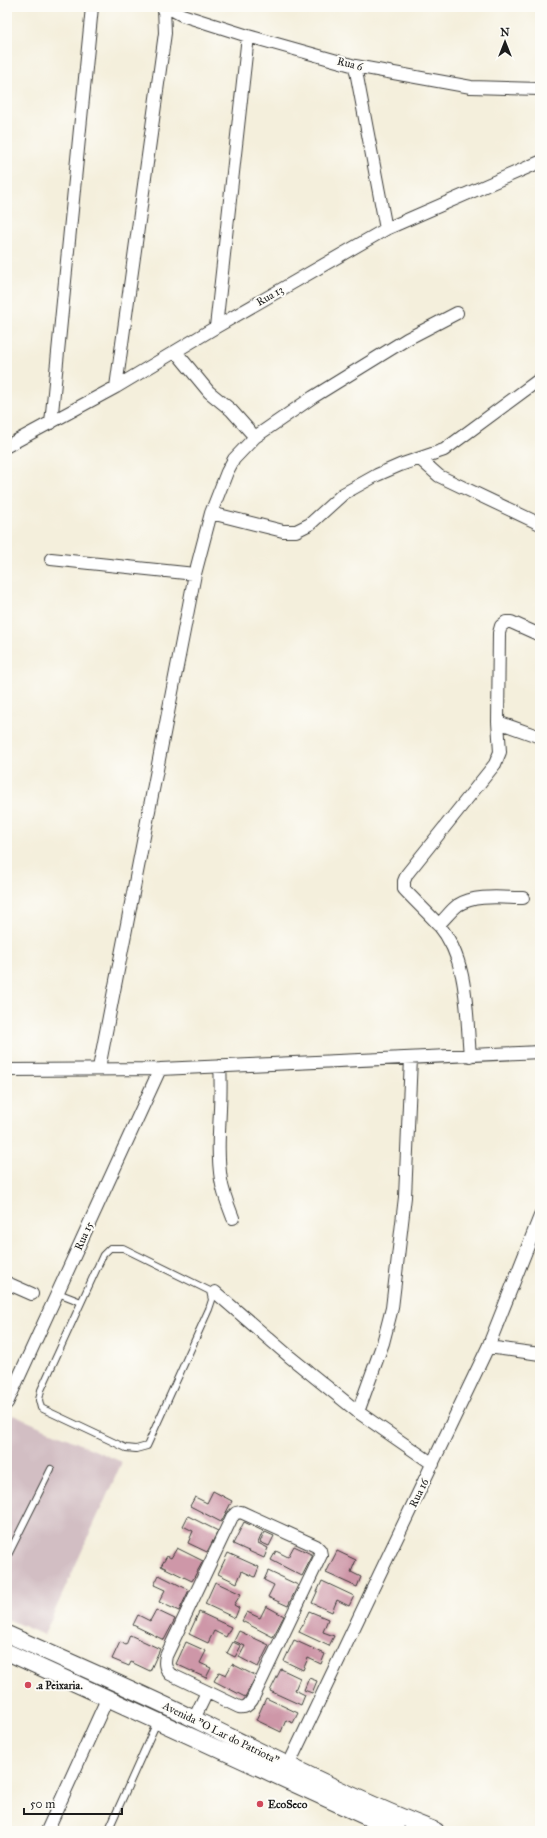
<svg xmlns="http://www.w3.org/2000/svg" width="547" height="1838" font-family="'IM FELL Great Primer',serif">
<rect width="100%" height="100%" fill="#fdfcf7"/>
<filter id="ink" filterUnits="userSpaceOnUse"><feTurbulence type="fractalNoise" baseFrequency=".025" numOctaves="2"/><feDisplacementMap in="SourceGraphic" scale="8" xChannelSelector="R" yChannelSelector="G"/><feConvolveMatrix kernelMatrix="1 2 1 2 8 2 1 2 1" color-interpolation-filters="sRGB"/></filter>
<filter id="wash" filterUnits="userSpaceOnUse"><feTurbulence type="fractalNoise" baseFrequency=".012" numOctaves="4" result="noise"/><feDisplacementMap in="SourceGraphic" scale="16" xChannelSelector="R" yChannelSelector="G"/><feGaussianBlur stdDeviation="0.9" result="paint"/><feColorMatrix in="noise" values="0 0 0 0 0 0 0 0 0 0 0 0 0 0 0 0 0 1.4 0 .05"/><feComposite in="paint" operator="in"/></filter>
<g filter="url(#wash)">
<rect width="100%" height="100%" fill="#f4efdc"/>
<path fill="#d2bec3" d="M 13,1415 L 122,1462 L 44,1635 L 7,1619 L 7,1427 Z"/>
<g id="blocks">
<path fill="#ce97a8" d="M 213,1491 L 232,1501 L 221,1522 L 190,1506 L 195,1497 L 207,1503 Z
M 188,1516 L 218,1531 L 207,1552 L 188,1543 L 193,1531 L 183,1526 Z
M 244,1522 L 263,1531 L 258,1543 L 268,1548 L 264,1558 L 233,1544 Z
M 265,1532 L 274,1536 L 269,1546 L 260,1542 Z
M 294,1546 L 313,1555 L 302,1576 L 271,1560 L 276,1551 L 288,1557 Z
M 177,1548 L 203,1561 L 192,1581 L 161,1566 L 167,1556 L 171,1558 Z
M 337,1551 L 356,1560 L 351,1572 L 361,1577 L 357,1587 L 326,1573 Z
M 228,1553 L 259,1567 L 255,1577 L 242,1571 L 237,1583 L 218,1574 Z
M 268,1571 L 298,1585 L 288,1606 L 268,1597 L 274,1585 L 264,1580 Z
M 159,1575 L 189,1590 L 179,1611 L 159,1602 L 165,1590 L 154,1585 Z
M 322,1581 L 354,1596 L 349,1606 L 337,1600 L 332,1612 L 312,1603 Z
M 215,1582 L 241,1594 L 234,1605 L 239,1608 L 235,1618 L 205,1604 Z
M 266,1606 L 284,1616 L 273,1637 L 242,1621 L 247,1612 L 260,1618 Z
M 156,1610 L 175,1619 L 164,1640 L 133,1625 L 138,1615 L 150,1621 Z
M 309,1611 L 328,1619 L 323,1632 L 334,1636 L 329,1646 L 299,1632 Z
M 199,1612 L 231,1627 L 226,1637 L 214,1631 L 208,1643 L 189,1634 Z
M 239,1631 L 269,1645 L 258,1667 L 239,1657 L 245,1646 L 234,1641 Z
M 130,1635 L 160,1649 L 150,1671 L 131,1662 L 129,1666 L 112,1659 L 120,1642 L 126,1645 Z
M 294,1640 L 325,1654 L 321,1664 L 308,1658 L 303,1670 L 284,1661 Z
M 186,1642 L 206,1651 L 200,1663 L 211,1668 L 206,1678 L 176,1664 Z
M 233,1642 L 241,1646 L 235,1657 L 227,1653 Z
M 232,1664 L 256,1676 L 245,1697 L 214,1681 L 219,1672 L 226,1675 Z
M 281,1669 L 300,1678 L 295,1690 L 305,1695 L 301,1705 L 270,1691 Z
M 309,1678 L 317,1681 L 312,1693 L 304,1690 Z
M 266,1698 L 298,1713 L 293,1723 L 286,1720 L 281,1732 L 256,1720 Z"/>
</g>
</g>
<g filter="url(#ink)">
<use href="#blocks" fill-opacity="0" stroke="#3c3c39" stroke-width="1"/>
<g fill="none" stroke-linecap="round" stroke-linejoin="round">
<defs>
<path id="lane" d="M 110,1248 L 123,1248 L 210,1291 L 212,1300 L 209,1309 L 147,1446 L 136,1449 L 126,1448 L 41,1408 L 39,1400 L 41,1390 L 103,1255 Z
M 58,1293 L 81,1302
M 7,1557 L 51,1469
M 108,1831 L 157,1722"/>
<path id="street" d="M 167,7 L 182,15 L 248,36 L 355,66 L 471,87 L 540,89
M 355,66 L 386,229
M 216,327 L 248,36
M 176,352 L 209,392 L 231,410 L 255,437
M 116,387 L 165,33 L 164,7
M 51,423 L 92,7
M 7,446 L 116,387 L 216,327 L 386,229 L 540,162
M 420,459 L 439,476 L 540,524
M 211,513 L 283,531 L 296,531 L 310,524 L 343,494 L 377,475 L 400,465 L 444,450 L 540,379
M 51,559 L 195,574
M 498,722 L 540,737
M 438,925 C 445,919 451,910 458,905 C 476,894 503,898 523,898
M 470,1056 C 466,1011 469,961 438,924 C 427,912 415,901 404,889 L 404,881 L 407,874 L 495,764 L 500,752 L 498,722 L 499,633 L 501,626 L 506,622 L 511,622 L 540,635
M 220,1066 C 223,1104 215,1142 221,1180 C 223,1193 228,1205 233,1218
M 99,1068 L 195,574 L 211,513 L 227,472 L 234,459 L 255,437 L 313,397 L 407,339 L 457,313
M 7,1070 L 160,1069 L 540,1052
M 7,1283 L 32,1294
M 215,1292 L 290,1357 L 358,1412 L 433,1464
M 488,1347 L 540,1354
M 7,1403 L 160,1069
M 358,1412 L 383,1343 L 392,1308 L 405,1197 L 411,1058
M 241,1512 L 316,1546 L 320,1550 L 321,1555 L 252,1700 C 248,1706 245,1708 239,1707 L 170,1674 C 165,1668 164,1664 166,1656 L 232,1517 L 236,1513 Z
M 194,1719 L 207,1692
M 288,1766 L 488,1347 L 540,1216
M 47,1831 L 107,1699"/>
<path id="secondary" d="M 7,1634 C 69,1662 133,1689 194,1719 C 274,1758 354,1799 436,1831
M 7,1652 L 397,1831"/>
</defs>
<use href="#lane" stroke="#3c3c39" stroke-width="8"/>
<use href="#street" stroke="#3c3c39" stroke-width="14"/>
<use href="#secondary" stroke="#3c3c39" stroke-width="18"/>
<use href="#lane" stroke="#fff" stroke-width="6"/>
<use href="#street" stroke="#fff" stroke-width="12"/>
<use href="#secondary" stroke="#fff" stroke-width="16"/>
</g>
</g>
<g fill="#d1495b" stroke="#fdfcf7" stroke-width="1.5">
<circle cx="28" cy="1685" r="4"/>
<circle cx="260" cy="1804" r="4"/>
</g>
<g text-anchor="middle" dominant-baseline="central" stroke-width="4" stroke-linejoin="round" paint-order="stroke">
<g font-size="11" fill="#1c1c1c" stroke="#fdfcf7">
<text transform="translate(350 64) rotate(14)">Rua 6</text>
<text transform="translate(270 296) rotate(-30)">Rua 13</text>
<text transform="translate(84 1236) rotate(-66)">Rua 15</text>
<text transform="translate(419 1493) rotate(-64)">Rua 16</text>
<text transform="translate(221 1733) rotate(26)">Avenida "O Lar do Patriota"</text>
</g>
<g font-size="11" font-weight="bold" fill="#1c1c1c" stroke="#fdfcf7" text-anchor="start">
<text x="36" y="1685">.a Peixaria.</text>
<text x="268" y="1804">EcoSeco</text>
</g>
</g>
<rect width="547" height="1838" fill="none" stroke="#fdfcf7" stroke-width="24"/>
<g transform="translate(505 42)" stroke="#fdfcf7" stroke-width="3" paint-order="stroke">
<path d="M0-3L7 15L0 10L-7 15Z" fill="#1c1c1c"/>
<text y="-6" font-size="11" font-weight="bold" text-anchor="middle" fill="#1c1c1c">N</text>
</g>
<path d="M24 1808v6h98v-6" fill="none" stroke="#1c1c1c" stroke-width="2"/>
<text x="30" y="1808" font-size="12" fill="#1c1c1c" stroke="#fdfcf7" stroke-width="3" paint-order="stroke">50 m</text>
</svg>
